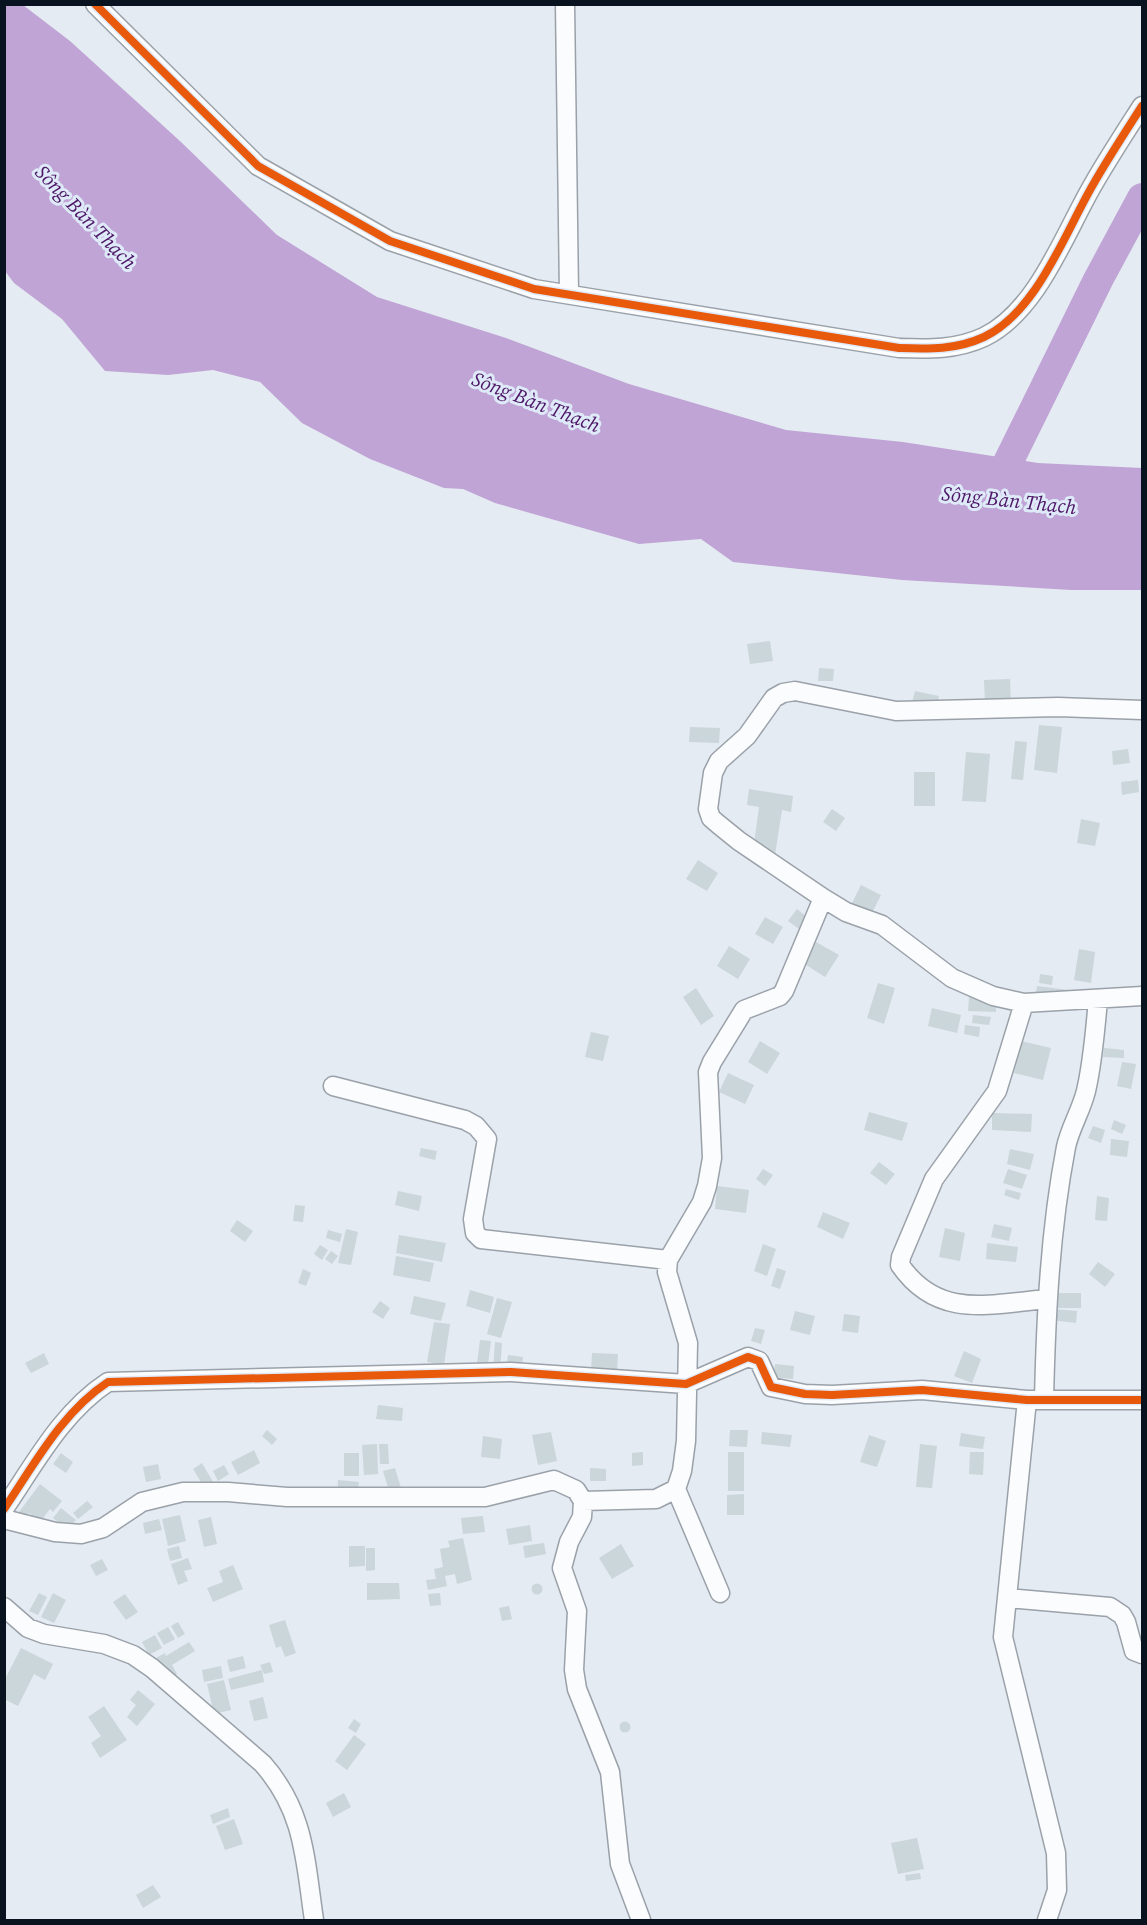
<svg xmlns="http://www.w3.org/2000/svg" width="1147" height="1925" font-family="'Source Serif 4',serif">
<rect width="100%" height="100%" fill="#e5ebf2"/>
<path fill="#bfa4d5" d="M 5,4 L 23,5 L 70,41 L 181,142 L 277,235 L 377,297 L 506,338 L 629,384 L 786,430 L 903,442 L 1038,463 L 1142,468 L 1142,590 L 1071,590 L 902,580 L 733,562 L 701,539 L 639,544 L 495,503 L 463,489 L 444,488 L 370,459 L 302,423 L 260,382 L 213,370 L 168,375 L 105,371 L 62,319 L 14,283 L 5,271 Z"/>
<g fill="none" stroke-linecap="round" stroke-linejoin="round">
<path stroke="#bfa4d5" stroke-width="30" d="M 992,495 L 1098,280 L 1142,198"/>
</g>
<path fill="#cad6d9" d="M 770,641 L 773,661 L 750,664 L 747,644 Z
M 819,668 L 834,669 L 833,681 L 818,681 Z
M 1010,679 L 1011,704 L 985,705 L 984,680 Z
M 915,691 L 939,696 L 935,711 L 911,706 Z
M 1039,725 L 1062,727 L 1057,773 L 1034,770 Z
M 690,727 L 720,728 L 719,743 L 689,742 Z
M 1015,741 L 1027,742 L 1023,780 L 1011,779 Z
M 1128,749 L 1130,763 L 1113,765 L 1112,751 Z
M 966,752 L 990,754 L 986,802 L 962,801 Z
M 914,772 L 935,772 L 935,806 L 914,806 Z
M 1138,780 L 1139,792 L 1122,795 L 1121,782 Z
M 749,789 L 793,796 L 791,812 L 782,810 L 775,855 L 753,851 L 759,807 L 747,805 Z
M 832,809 L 845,818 L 836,831 L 823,822 Z
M 1081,819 L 1100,823 L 1095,846 L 1077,843 Z
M 698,860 L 718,873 L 707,891 L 686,879 Z
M 861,885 L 881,895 L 870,917 L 850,907 Z
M 797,909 L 807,917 L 799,929 L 788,921 Z
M 765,917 L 783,927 L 773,944 L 755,934 Z
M 816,942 L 839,955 L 825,977 L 803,963 Z
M 729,946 L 750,959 L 738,979 L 717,966 Z
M 1079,949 L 1095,952 L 1091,983 L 1074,980 Z
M 1040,974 L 1053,976 L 1052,985 L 1039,983 Z
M 878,983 L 895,988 L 884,1024 L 867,1018 Z
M 982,986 L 996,986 L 996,1012 L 968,1011 L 969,997 L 981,997 Z
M 1037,986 L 1069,990 L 1067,1007 L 1034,1003 Z
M 696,988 L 714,1016 L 701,1025 L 683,997 Z
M 932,1008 L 961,1015 L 957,1033 L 928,1026 Z
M 973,1015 L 991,1017 L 989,1025 L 972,1023 Z
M 965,1025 L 980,1027 L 979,1037 L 964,1034 Z
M 591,1032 L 609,1036 L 603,1061 L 585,1057 Z
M 760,1041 L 780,1053 L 767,1074 L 748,1062 Z
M 1021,1041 L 1051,1048 L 1043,1080 L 1014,1073 Z
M 1104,1048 L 1124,1050 L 1124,1058 L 1103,1057 Z
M 1122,1062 L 1136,1064 L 1131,1089 L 1117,1086 Z
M 728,1073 L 754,1085 L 745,1104 L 719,1092 Z
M 869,1112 L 908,1123 L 902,1141 L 864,1130 Z
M 992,1113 L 1032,1114 L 1031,1132 L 992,1130 Z
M 1114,1120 L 1126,1125 L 1122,1134 L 1111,1129 Z
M 1093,1126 L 1105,1130 L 1101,1143 L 1088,1138 Z
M 1111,1139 L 1129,1141 L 1127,1157 L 1110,1155 Z
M 421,1148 L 437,1151 L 435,1160 L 419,1156 Z
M 1010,1149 L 1034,1154 L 1030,1170 L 1007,1164 Z
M 879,1162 L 895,1174 L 886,1185 L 870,1173 Z
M 763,1169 L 773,1175 L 765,1186 L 756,1179 Z
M 1008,1169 L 1027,1175 L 1022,1189 L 1003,1183 Z
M 717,1186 L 749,1190 L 746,1213 L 715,1209 Z
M 1006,1189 L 1021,1193 L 1019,1200 L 1004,1195 Z
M 398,1191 L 422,1196 L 419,1211 L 395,1205 Z
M 1097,1196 L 1109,1198 L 1107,1221 L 1095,1220 Z
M 295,1205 L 305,1206 L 303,1222 L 293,1221 Z
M 823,1212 L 850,1223 L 843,1239 L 817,1227 Z
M 237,1220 L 253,1231 L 245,1242 L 230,1231 Z
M 994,1224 L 1012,1228 L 1009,1241 L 991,1237 Z
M 945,1228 L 965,1233 L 960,1261 L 939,1257 Z
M 346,1229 L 358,1232 L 351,1265 L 338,1263 Z
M 328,1230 L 342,1234 L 340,1242 L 326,1238 Z
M 399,1235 L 446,1243 L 442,1262 L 396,1253 Z
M 987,1243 L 1018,1247 L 1016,1262 L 986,1259 Z
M 763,1244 L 776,1249 L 767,1276 L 754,1271 Z
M 320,1245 L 328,1250 L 322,1260 L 314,1254 Z
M 331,1251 L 338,1256 L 332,1264 L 325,1259 Z
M 396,1256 L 434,1263 L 430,1282 L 393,1275 Z
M 1098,1262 L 1115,1274 L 1105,1287 L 1089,1274 Z
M 777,1268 L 786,1271 L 780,1289 L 771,1286 Z
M 303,1269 L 311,1273 L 306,1286 L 298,1283 Z
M 470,1290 L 494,1297 L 490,1313 L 466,1306 Z
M 1052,1293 L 1081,1293 L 1081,1308 L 1052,1308 Z
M 414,1296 L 446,1303 L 441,1321 L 410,1314 Z
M 497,1298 L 512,1302 L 501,1338 L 487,1334 Z
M 380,1301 L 390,1308 L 383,1319 L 372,1312 Z
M 1052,1309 L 1077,1311 L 1076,1323 L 1051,1320 Z
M 795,1311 L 815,1316 L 810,1335 L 790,1330 Z
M 844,1314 L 860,1316 L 858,1333 L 842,1331 Z
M 434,1322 L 450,1324 L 444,1365 L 427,1362 Z
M 755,1328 L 765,1330 L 761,1344 L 751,1341 Z
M 480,1340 L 491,1341 L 487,1372 L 476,1371 Z
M 495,1342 L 502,1343 L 500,1371 L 493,1371 Z
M 964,1351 L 981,1359 L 972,1383 L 954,1376 Z
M 44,1353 L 49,1364 L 31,1373 L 25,1363 Z
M 592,1353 L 618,1354 L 617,1371 L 591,1370 Z
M 508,1355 L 523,1357 L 520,1381 L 505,1379 Z
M 775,1364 L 794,1366 L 793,1379 L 773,1377 Z
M 378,1405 L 403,1408 L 402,1421 L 376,1419 Z
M 267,1430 L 277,1439 L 272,1445 L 262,1436 Z
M 730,1430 L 748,1430 L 747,1447 L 729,1446 Z
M 551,1432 L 557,1461 L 538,1465 L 532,1435 Z
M 762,1432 L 792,1435 L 790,1447 L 761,1444 Z
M 961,1433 L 985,1437 L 983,1449 L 959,1446 Z
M 869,1435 L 886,1441 L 877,1467 L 860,1462 Z
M 483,1436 L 502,1439 L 500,1459 L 481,1457 Z
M 377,1444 L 378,1474 L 364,1475 L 362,1445 Z
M 379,1444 L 388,1444 L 389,1464 L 380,1464 Z
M 920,1444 L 937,1446 L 932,1488 L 916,1487 Z
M 254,1450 L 260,1463 L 238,1475 L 231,1462 Z
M 643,1452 L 643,1465 L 632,1466 L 632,1453 Z
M 728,1452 L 744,1452 L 744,1491 L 728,1491 Z
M 970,1452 L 984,1452 L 983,1475 L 969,1474 Z
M 61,1453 L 73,1462 L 66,1473 L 53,1464 Z
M 344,1453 L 359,1453 L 359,1476 L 344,1476 Z
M 202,1463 L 213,1482 L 204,1487 L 193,1469 Z
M 158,1464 L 161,1479 L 146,1482 L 143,1467 Z
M 224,1465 L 229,1474 L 218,1481 L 213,1471 Z
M 395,1468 L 402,1491 L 390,1494 L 383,1471 Z
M 590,1468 L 606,1469 L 606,1481 L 590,1481 Z
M 338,1480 L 359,1482 L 357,1501 L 337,1500 Z
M 40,1484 L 62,1501 L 53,1512 L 50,1509 L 40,1522 L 29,1513 L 26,1517 L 19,1512 Z
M 744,1494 L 744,1515 L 727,1515 L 727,1495 Z
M 87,1501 L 93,1507 L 78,1519 L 73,1513 Z
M 61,1508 L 76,1520 L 68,1530 L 53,1518 Z
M 180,1515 L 186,1541 L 168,1546 L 162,1519 Z
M 483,1516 L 485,1532 L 463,1534 L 461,1518 Z
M 211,1517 L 217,1544 L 204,1547 L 198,1520 Z
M 159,1519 L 162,1530 L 145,1534 L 143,1523 Z
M 530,1525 L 532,1541 L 509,1545 L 506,1529 Z
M 463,1538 L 472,1580 L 457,1584 L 455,1574 L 445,1576 L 447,1586 L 428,1590 L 426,1580 L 436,1579 L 434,1569 L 443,1567 L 440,1549 L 450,1547 L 448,1541 Z
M 544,1543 L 546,1554 L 525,1558 L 523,1546 Z
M 621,1544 L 634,1566 L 612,1579 L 599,1558 Z
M 179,1546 L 182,1558 L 170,1561 L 167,1549 Z
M 349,1546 L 365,1546 L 365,1566 L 349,1567 Z
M 366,1548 L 375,1548 L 375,1570 L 366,1571 Z
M 188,1558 L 192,1569 L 184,1571 L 188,1581 L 178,1585 L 171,1564 Z
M 102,1559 L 108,1570 L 96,1576 L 90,1565 Z
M 233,1565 L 243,1589 L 213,1602 L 207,1588 L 223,1582 L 219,1571 Z
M 367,1583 L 399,1583 L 400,1599 L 367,1600 Z
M531.5 1589a5.5 5.5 0 1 1 11 0a5.5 5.5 0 1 1-11 0Z
M 39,1593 L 47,1597 L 38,1615 L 29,1611 Z
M 53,1593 L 66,1600 L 54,1623 L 41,1617 Z
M 440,1593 L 441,1605 L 430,1606 L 428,1594 Z
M 125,1594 L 138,1612 L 126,1620 L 113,1602 Z
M 509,1606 L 512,1619 L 502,1621 L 499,1608 Z
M 285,1620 L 296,1653 L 285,1657 L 281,1646 L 276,1648 L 269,1625 Z
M 178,1622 L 185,1634 L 178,1638 L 171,1626 Z
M 168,1627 L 175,1639 L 164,1645 L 157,1633 Z
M 155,1635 L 162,1648 L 149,1655 L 142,1642 Z
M 189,1642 L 195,1651 L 172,1665 L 177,1674 L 168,1679 L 156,1658 L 165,1653 L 166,1656 Z
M 21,1648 L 53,1664 L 45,1680 L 34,1674 L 18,1706 L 4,1699 L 4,1681 Z
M 243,1656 L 246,1668 L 230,1672 L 227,1660 Z
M 270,1662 L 273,1672 L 264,1674 L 260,1665 Z
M 221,1666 L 223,1678 L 204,1682 L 202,1670 Z
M 262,1670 L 264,1682 L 231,1690 L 228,1679 Z
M 224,1680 L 231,1710 L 214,1714 L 207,1684 Z
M 138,1690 L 155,1704 L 137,1726 L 127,1717 L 136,1705 L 130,1700 Z
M 263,1697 L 268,1718 L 254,1721 L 249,1701 Z
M 104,1706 L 127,1740 L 100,1758 L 91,1743 L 101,1736 L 88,1717 Z
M 354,1719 L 361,1724 L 356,1733 L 348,1728 Z
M619.5 1727a5.5 5.5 0 1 1 11 0a5.5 5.5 0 1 1-11 0Z
M 354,1735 L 366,1744 L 347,1770 L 335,1761 Z
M 344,1793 L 351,1807 L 333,1817 L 326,1803 Z
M 228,1808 L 230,1817 L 213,1824 L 210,1815 Z
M 234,1819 L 243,1844 L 225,1850 L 216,1826 Z
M 917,1838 L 924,1869 L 898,1874 L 891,1843 Z
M 920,1873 L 921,1879 L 906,1881 L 905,1875 Z
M 153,1885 L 161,1897 L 143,1908 L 136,1895 Z"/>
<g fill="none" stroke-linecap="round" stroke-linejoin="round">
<defs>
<path id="minor" d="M 95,4 L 258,166 L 390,241 L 534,289 L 899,348 C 929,349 956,350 984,337 C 1038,311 1065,232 1094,183 C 1109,157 1126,131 1142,106
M 565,4 L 569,294
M 1142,710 L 1058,707 L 896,711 L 795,691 L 783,693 L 774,698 L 747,736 L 719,761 L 713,773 L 708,809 L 711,818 L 718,824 L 739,841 L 823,898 L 846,912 L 882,925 L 952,978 L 993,996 L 1024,1003 L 1142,996
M 1024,1003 L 997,1091 L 934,1179 L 901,1257 L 900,1265 C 938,1320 990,1304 1047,1299
M 333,1086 L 465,1120 L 476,1126 L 487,1139 L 473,1219 L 475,1233 L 481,1239 L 668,1260
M 1044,1399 C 1046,1315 1050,1230 1066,1147 C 1070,1128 1081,1111 1086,1091 C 1093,1061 1095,1031 1098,1000
M 1027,1400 L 1003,1637 L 1056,1853 L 1057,1890 L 1047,1920
M 676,1489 L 720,1593
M 583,1501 L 656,1499 L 676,1489 L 682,1471 L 686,1441 L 688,1343 L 667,1272 L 668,1260 L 702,1202 L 707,1186 L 712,1158 L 708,1072 L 712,1062 L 744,1010 L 780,996 L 784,991 L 823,898
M 4,1509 C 34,1465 62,1412 108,1382 L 511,1372 L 686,1384 L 748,1357 L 759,1361 L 771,1387 L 805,1394 L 832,1395 L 922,1390 L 1027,1400 L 1142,1400
M 4,1519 L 55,1532 L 81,1534 L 103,1528 L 142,1502 L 183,1492 L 228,1492 L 287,1497 L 485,1497 L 554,1480 L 576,1490 L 583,1501 L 582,1517 L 569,1542 L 562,1568 L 577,1611 L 574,1670 L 577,1689 L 610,1772 L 620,1864 L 641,1920
M 1007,1598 L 1110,1607 L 1122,1615 L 1126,1622 L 1134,1651 L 1142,1654
M 4,1607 L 28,1628 L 44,1634 L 104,1644 L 133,1655 L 152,1668 L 263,1764 C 305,1812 305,1860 314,1920"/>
</defs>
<use href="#minor" stroke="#9aa1a9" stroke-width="21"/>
<use href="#minor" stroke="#fbfcfd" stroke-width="18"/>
<defs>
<path id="cycleway" d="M 95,4 L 258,166 L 390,241 L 534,289 L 899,348 C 929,349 956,350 984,337 C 1038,311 1065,232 1094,183 C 1109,157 1126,131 1142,106
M 4,1509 C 34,1465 62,1412 108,1382 L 511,1372 L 686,1384 L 748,1357 L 759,1361 L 771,1387 L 805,1394 L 832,1395 L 922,1390 L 1027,1400 L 1142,1400"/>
</defs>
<use href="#cycleway" stroke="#dfeaf8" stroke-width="11"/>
<use href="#cycleway" stroke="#e8590c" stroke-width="8"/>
</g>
<g text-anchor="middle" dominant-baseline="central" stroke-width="6" stroke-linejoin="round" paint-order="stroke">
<g font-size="20" font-style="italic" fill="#4d1667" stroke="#dfeaf8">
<text transform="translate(86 217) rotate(46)">Sông Bàn Thạch</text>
<text transform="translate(536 402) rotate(21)">Sông Bàn Thạch</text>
<text transform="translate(1009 500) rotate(6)">Sông Bàn Thạch</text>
</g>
</g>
<rect width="1147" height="1925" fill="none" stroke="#09131f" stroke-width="12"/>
</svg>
